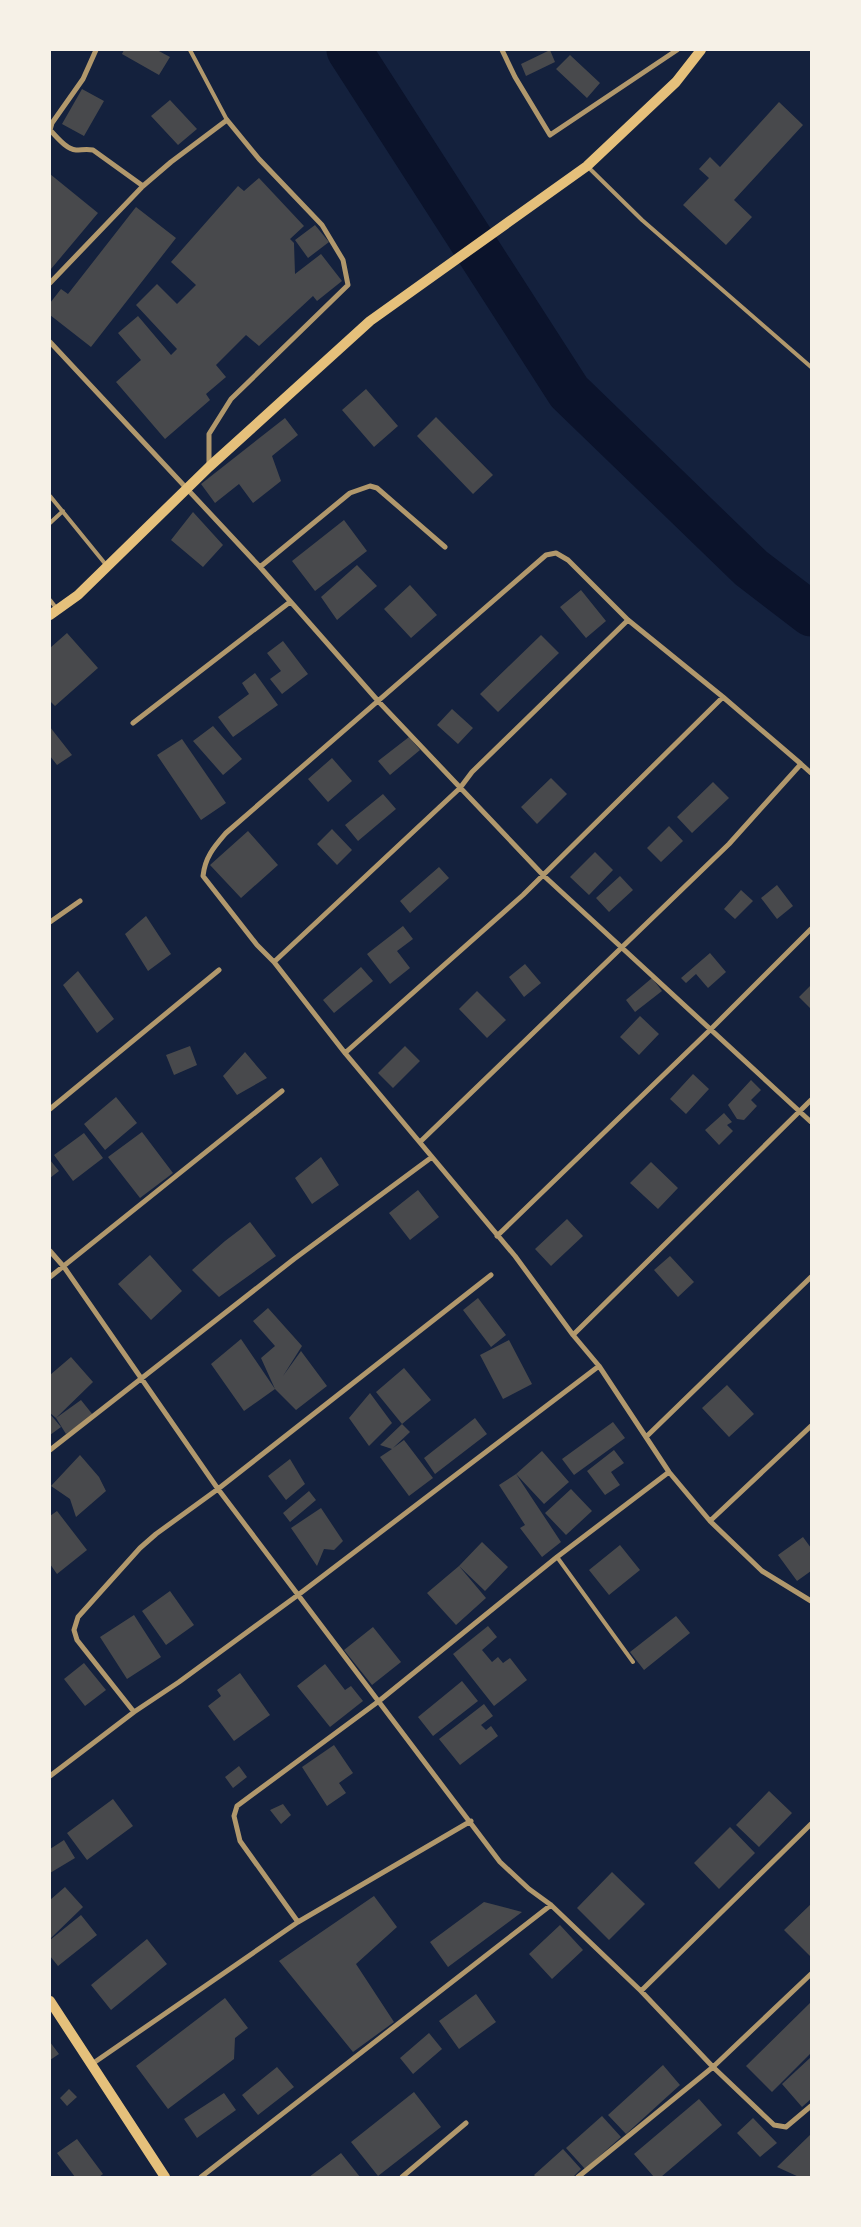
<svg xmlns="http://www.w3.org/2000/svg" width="861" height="2227" font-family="Quicksand,sans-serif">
<rect width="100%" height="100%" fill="#14213d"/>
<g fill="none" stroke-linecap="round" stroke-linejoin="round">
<path stroke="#0b132b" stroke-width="45" d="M 349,50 L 569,392 L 751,568 L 811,614"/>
</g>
<path fill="#48494c" d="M 124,50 L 157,50 L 170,57 L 159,75 L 122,54 Z
M 550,50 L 555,62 L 526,76 L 521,64 Z
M 570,55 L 600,83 L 587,98 L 556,69 Z
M 82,89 L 104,101 L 84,136 L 62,124 Z
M 170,100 L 197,129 L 178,145 L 151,116 Z
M 779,102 L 803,125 L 734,200 L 752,217 L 726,245 L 683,205 L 709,178 L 699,169 L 710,157 L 720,167 Z
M 50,174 L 98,213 L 51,269 L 50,268 Z
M 259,178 L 304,226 L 290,239 L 294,243 L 295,274 L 321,254 L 342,281 L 317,301 L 313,296 L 259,346 L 246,335 L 216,365 L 226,377 L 206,394 L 210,400 L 165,439 L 116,382 L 141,360 L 118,333 L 138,316 L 171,355 L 177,349 L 136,305 L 157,284 L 177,304 L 196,285 L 171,262 L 238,186 L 244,191 Z
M 136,207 L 176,238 L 91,347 L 50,315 L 50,303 L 61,289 L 68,294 Z
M 315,225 L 329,242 L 308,258 L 295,240 Z
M 366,389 L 398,426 L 374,447 L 342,410 Z
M 436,417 L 493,475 L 473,494 L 417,436 Z
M 285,418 L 298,435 L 272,456 L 281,481 L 253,503 L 239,484 L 215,503 L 201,484 Z
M 193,512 L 223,545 L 203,567 L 171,540 Z
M 344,520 L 367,551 L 315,591 L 292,561 Z
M 357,565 L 377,586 L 337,620 L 321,597 Z
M 410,585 L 437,615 L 411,638 L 384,609 Z
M 581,590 L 606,621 L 586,638 L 560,607 Z
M 67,633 L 98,668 L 55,706 L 50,701 L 50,648 Z
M 541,635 L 559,653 L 498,712 L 480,694 Z
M 283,641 L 308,674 L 282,694 L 270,679 L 281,671 L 267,653 Z
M 255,673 L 278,705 L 233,737 L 218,717 L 249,694 L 242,683 Z
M 452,709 L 473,728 L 458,744 L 437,725 Z
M 213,726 L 242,759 L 223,775 L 193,741 Z
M 50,727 L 72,755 L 57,765 L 50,756 Z
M 409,737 L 420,750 L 390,775 L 378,761 Z
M 182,739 L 226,803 L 201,820 L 157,755 Z
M 332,758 L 352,781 L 328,802 L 308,779 Z
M 551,778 L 567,794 L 537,824 L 521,807 Z
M 713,782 L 729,798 L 692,833 L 677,817 Z
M 383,794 L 396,809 L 358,841 L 345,825 Z
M 669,826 L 683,841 L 661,862 L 647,848 Z
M 332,829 L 352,850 L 337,865 L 317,844 Z
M 248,831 L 278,865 L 241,898 L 210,865 Z
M 595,852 L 613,870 L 589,895 L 570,877 Z
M 439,867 L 449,878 L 410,913 L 400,901 Z
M 620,876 L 633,890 L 609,912 L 596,898 Z
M 777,885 L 793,906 L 777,919 L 761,898 Z
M 741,890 L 753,901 L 735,919 L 724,909 Z
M 146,916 L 171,954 L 148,971 L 125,934 Z
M 403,926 L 413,939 L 397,951 L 410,968 L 390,984 L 367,954 Z
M 710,953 L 726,972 L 708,988 L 696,974 L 686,983 L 681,978 Z
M 525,964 L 541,983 L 524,997 L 509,977 Z
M 361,967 L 373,981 L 334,1013 L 323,1000 Z
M 78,971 L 114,1019 L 97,1033 L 63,985 Z
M 652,978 L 662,991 L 635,1012 L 626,1000 Z
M 811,985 L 811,1009 L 799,997 Z
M 477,991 L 506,1020 L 487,1038 L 459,1009 Z
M 640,1016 L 659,1034 L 639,1055 L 620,1037 Z
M 190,1046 L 197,1065 L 174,1075 L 166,1055 Z
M 405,1046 L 420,1061 L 393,1088 L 378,1073 Z
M 245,1052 L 267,1078 L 237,1095 L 223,1076 Z
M 693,1074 L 709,1089 L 686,1114 L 670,1099 Z
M 751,1080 L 761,1090 L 751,1100 L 757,1106 L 744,1120 L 737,1119 L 728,1105 Z
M 116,1097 L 137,1123 L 105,1150 L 84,1124 Z
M 724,1113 L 732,1122 L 727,1125 L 733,1131 L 719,1145 L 705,1130 Z
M 142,1132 L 173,1173 L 140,1198 L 108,1157 Z
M 84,1133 L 103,1158 L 73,1181 L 54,1155 Z
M 321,1157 L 339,1185 L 312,1204 L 295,1178 Z
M 50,1160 L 59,1171 L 50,1178 Z
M 651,1162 L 678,1188 L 658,1209 L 630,1183 Z
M 418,1190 L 439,1217 L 410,1240 L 389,1213 Z
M 567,1219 L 583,1236 L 551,1266 L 535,1249 Z
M 250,1222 L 276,1256 L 219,1297 L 192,1270 L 225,1241 Z
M 150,1255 L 182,1291 L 151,1320 L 118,1284 Z
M 670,1256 L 694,1282 L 678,1297 L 654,1270 Z
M 478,1298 L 506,1335 L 491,1347 L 463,1310 Z
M 268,1308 L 302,1346 L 283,1376 L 301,1351 L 327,1386 L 296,1410 L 275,1389 L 244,1411 L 211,1364 L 241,1339 L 275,1389 L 261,1358 L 275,1346 L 253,1321 Z
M 509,1340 L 532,1384 L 503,1399 L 480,1355 Z
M 71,1357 L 93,1382 L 56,1418 L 50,1413 L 50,1375 Z
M 404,1368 L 431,1400 L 402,1424 L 410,1432 L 393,1448 L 404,1440 L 433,1478 L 409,1496 L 380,1457 L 392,1449 L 380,1445 L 402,1424 L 376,1392 Z
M 727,1385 L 754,1414 L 729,1437 L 702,1408 Z
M 370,1393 L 392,1423 L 369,1446 L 349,1418 Z
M 81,1400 L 93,1415 L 66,1434 L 56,1418 Z
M 50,1414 L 61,1427 L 50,1435 Z
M 475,1418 L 487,1434 L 435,1474 L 424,1458 Z
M 613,1422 L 625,1438 L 574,1475 L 562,1459 Z
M 614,1450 L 624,1463 L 611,1472 L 620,1485 L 605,1495 L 587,1471 Z
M 542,1451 L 569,1482 L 544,1504 L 516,1474 Z
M 80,1455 L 99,1477 L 106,1491 L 76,1517 L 70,1499 L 51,1486 Z
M 290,1459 L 305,1484 L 286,1500 L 268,1476 Z
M 516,1474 L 561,1542 L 542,1557 L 520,1528 L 525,1525 L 499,1485 Z
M 571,1489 L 592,1511 L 566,1535 L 545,1513 Z
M 309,1491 L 316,1500 L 290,1522 L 283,1513 Z
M 321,1508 L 343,1541 L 334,1550 L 324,1549 L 317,1566 L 291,1528 Z
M 57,1511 L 87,1550 L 57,1574 L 50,1564 L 50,1516 Z
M 803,1537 L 811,1548 L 811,1571 L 797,1581 L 778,1555 Z
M 482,1542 L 508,1567 L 485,1591 L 459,1566 L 486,1598 L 456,1625 L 427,1593 L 459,1566 Z
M 620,1545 L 640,1570 L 609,1595 L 589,1570 Z
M 170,1591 L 194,1625 L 166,1645 L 142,1611 Z
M 134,1615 L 161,1657 L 127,1679 L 100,1637 Z
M 676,1616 L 690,1633 L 644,1670 L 630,1652 Z
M 488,1626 L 497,1637 L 482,1650 L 492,1662 L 498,1657 L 503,1663 L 510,1658 L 527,1680 L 494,1706 L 453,1654 Z
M 373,1627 L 401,1662 L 372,1685 L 344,1650 Z
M 84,1663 L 106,1690 L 85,1706 L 64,1679 Z
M 325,1664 L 345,1690 L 351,1686 L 363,1701 L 330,1727 L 297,1686 Z
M 240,1673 L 270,1715 L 234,1741 L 208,1706 L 221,1696 L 217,1690 Z
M 462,1681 L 478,1701 L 433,1736 L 418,1717 Z
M 484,1704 L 493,1716 L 481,1725 L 486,1730 L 491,1726 L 498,1736 L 460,1765 L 439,1739 Z
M 334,1745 L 353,1773 L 339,1783 L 346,1793 L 327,1806 L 302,1767 Z
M 239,1766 L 247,1777 L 233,1788 L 225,1777 Z
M 769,1791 L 792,1813 L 759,1847 L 736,1825 Z
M 113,1799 L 133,1826 L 87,1860 L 67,1833 Z
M 283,1804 L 291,1815 L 281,1824 L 270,1810 Z
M 730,1827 L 755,1853 L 719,1889 L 694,1863 Z
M 64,1840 L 75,1858 L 50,1873 L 50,1849 Z
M 612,1872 L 645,1904 L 609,1940 L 577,1908 Z
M 65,1887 L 83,1907 L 50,1939 L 50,1900 Z
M 374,1896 L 397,1927 L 356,1964 L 394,2022 L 353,2052 L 279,1961 Z
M 484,1902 L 522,1912 L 448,1967 L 430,1942 Z
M 811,1904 L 811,1955 L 810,1956 L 784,1930 Z
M 81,1915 L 97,1935 L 58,1966 L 50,1956 L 50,1940 Z
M 560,1925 L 583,1950 L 552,1979 L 529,1954 Z
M 147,1939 L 167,1964 L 111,2010 L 91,1985 Z
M 476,1994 L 496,2022 L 459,2049 L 439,2021 Z
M 225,1998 L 248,2028 L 235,2038 L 234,2059 L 168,2109 L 136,2066 Z
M 811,2002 L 811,2053 L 772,2092 L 746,2066 Z
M 429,2033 L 442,2049 L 413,2074 L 400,2058 Z
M 50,2042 L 59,2054 L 50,2060 Z
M 811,2057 L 811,2099 L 802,2107 L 782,2084 Z
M 663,2065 L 680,2085 L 626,2134 L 608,2115 Z
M 277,2067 L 294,2087 L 258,2115 L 242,2095 Z
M 69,2089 L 77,2097 L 67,2106 L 60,2098 Z
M 414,2092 L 441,2127 L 378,2176 L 351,2142 Z
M 224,2093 L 236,2110 L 197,2138 L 184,2119 Z
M 699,2099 L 722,2125 L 661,2177 L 654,2177 L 634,2154 Z
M 602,2116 L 621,2137 L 585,2169 L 566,2148 Z
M 753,2118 L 777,2143 L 760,2157 L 737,2133 Z
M 811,2134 L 811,2175 L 809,2177 L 799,2177 L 777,2167 Z
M 77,2139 L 103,2174 L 99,2177 L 75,2177 L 57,2153 Z
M 563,2149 L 581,2169 L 573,2177 L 536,2177 L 534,2175 Z
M 341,2153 L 360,2177 L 309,2177 Z"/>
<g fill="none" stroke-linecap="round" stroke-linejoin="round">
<path stroke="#b1986c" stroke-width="4" d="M 190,50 L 227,120
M 587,166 L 642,220 L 811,367
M 50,496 L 107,566
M 50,523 L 63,511
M 50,600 L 57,609
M 557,1557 L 633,1662"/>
<path stroke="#b1986c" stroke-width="5" d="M 96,50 L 83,79 L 52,123 L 50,130 C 57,137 66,149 76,150 C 82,150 86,149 93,150 L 143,186
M 502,50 L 515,77 L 550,135 L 677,50
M 50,283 L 143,186 L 171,162 L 227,120 L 259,159 L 322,225 L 343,260 L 348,285 L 231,399 L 209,434 L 209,466
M 50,342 L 260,567 L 379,702 L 543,875 L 811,1122
M 260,567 L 350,493 L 370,486 L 377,488 L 445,547
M 133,723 L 290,602
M 801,764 L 811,773
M 50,922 L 80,901
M 274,962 L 460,788 L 472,772 L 628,620
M 345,1053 L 523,895 L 723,697
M 50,1109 L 219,970
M 420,1142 L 729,844 L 801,764 L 723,697 L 628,620 L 568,560 L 556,553 L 546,555 L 226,833 C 214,847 205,857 203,876 L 257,945 L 274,962 L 345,1053 L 515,1256 L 573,1335 L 599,1366
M 497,1236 L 710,1030 L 811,929
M 50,1251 L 64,1267 L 218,1489 L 500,1862 L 529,1889 L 551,1905 L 641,1991 L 713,2067 L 774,2125 L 786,2127 L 811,2106
M 50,1277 L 282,1091
M 573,1335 L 811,1100
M 646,1437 L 811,1277
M 50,1450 L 294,1259 L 432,1157
M 710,1521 L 811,1426
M 134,1712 L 77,1640 L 74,1630 L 78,1617 L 140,1548 L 156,1534 L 218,1489 L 491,1275
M 50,1776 L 134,1712 L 179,1682 L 298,1595 L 599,1366 L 669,1472 L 710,1521 L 762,1571 L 811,1601
M 298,1922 L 240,1841 L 234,1816 L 237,1806 L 379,1701 L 557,1557 L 669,1472
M 641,1991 L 811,1824
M 92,2064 L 298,1922 L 471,1821
M 201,2177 L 551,1905
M 402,2177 L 466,2123
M 578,2177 L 713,2067 L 811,1974"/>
<path stroke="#e5c07b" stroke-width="10" d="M 50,615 L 78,595 L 209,467 L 370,321 L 587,166 L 676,82 L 701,50
M 50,2001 L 165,2177"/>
</g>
<rect width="861" height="2227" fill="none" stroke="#f6f1e7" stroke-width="102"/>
</svg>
